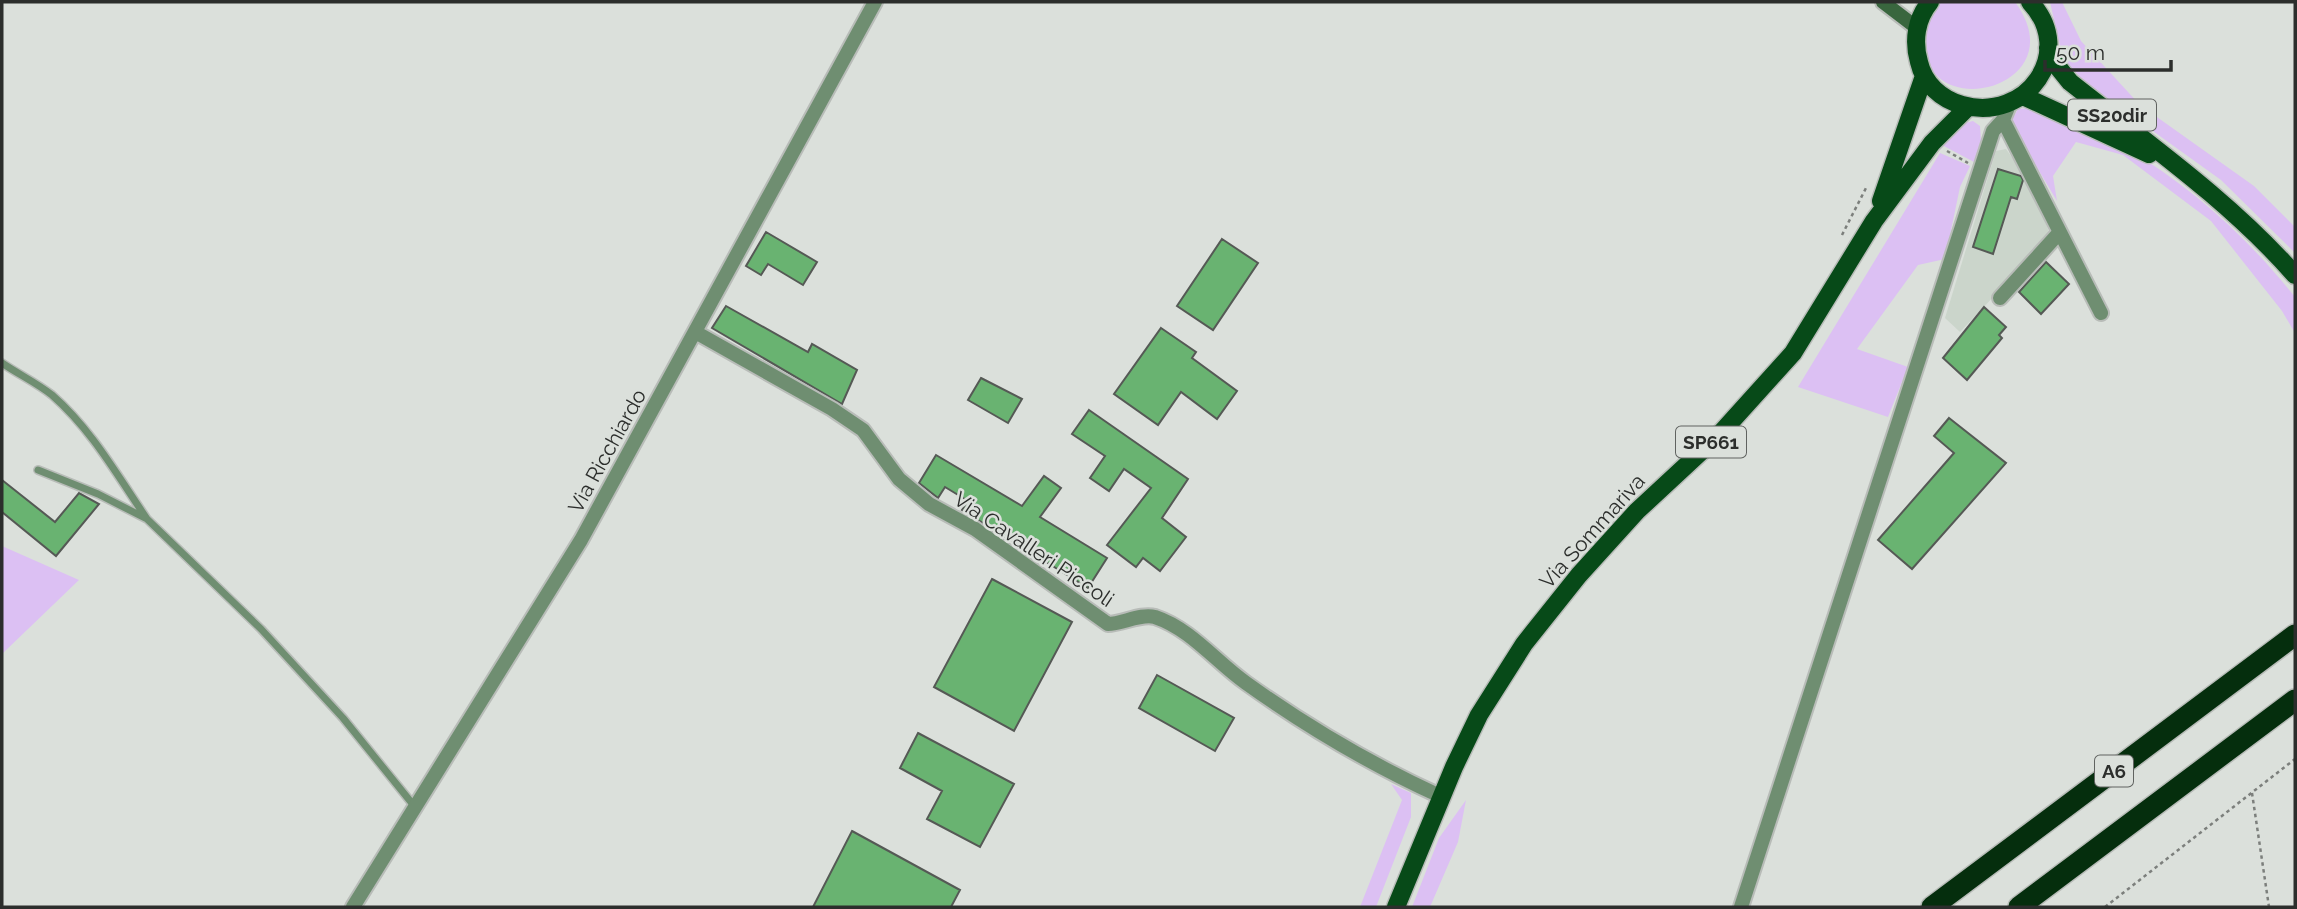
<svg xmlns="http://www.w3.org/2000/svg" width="2297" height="909" font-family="Raleway,sans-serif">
<rect width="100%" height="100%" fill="#dbe0db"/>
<path fill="#cbd5cb" d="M 2006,149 L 2026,177 L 2051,236 L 1960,332 L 1945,318 L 1996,151 Z"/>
<path fill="#dcc0f3" d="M 1937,2 L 2015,2 C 2080,90 1913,130 1924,31 C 1925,22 1933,10 1937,2 Z
M 2050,2 L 2062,2 L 2081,41 L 2140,105 L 2254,186 L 2295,227 L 2295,253 L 2221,180 L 2086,83 L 2063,59 Z
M 2038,107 C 2067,121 2099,132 2126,148 C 2192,187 2247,237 2295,297 L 2295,333 L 2282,311 L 2211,221 L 2123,155 L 2076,142 L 2053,176 L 2057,201 L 2017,134 L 2012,119 L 2018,109 Z
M 1973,121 L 1980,126 L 1981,141 L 1974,162 L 1942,145 L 1961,124 Z
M 1940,153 L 1970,166 L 1960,187 L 1945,259 L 1918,265 L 1857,349 L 1908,367 L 1888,417 L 1798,387 Z
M 2,546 L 79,580 L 2,654 Z
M 1391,784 L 1411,793 L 1411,817 L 1376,907 L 1360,907 L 1402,800 Z
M 1466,800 L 1458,842 L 1430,907 L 1412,907 L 1439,838 Z"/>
<path fill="#69b371" stroke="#555955" stroke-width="2" d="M 1998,169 L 2021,176 L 2023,180 L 2017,199 L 2011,197 L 1993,254 L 1973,247 Z
M 766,232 L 817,262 L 803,285 L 768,264 L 761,275 L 746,266 Z
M 1222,239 L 1258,263 L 1213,330 L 1177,306 Z
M 2046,262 L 2069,284 L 2041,314 L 2019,292 Z
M 726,306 L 808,352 L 812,344 L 857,370 L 842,404 L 712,328 Z
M 1984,307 L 2006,327 L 1999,335 L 2002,338 L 1967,380 L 1943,358 Z
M 1161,328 L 1196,352 L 1192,358 L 1237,391 L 1217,419 L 1181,392 L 1158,425 L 1114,394 Z
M 981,378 L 1022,399 L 1008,423 L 968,400 Z
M 1089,410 L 1188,479 L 1162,518 L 1186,537 L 1160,571 L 1143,558 L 1136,567 L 1107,545 L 1151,488 L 1124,469 L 1109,491 L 1090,478 L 1105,456 L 1072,434 Z
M 1949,418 L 2006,463 L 1912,569 L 1878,540 L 1954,453 L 1934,436 Z
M 936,455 L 1022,506 L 1044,476 L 1061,488 L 1040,517 L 1107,558 L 1088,588 L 962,510 L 968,501 L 945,487 L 938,498 L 919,483 Z
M 2,480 L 55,522 L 79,493 L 99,504 L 56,556 L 2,512 Z
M 992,579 L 1072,622 L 1014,731 L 934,687 Z
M 1157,675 L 1234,718 L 1215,751 L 1139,708 Z
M 918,733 L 1014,784 L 980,847 L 927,819 L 942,791 L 900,768 Z
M 852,831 L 960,890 L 951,907 L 813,907 Z"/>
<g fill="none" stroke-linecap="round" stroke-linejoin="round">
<defs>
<path id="service" d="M 2,363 C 18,374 37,383 52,395 C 92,430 117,475 147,519
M 38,470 L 98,494 L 147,519 L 261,629 L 343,718 L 415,807"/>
<path id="minor" d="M 2003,120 L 2101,313
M 2000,298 L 2059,233
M 697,333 L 832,409 L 863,430 L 899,479 L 929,504 L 975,529 L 1108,624 C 1122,624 1141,613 1155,617 C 1191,629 1216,662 1246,683 C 1306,726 1372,765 1440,796
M 353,907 L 581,540 L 875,2
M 1741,907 L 1993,131 L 2003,120 L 2009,105"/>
<path id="secondary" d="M 1883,2 L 1917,28"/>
<path id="primary" d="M 1930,2 C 1916,19 1913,41 1919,62 C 1924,84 1941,99 1962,105 C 2027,123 2077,52 2030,2
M 2048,48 L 2053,61 L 2070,82 C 2147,143 2230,201 2295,275
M 2023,96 L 2149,154
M 1881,201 L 1924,76
M 1396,907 L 1454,767 L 1479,715 L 1524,644 L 1579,575 L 1637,511 L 1719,435 L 1793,353 L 1874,221 L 1932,143 L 1968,107"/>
<path id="motorway" d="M 1932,907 L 2295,635
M 2019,907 L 2295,700"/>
</defs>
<use href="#service" stroke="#b8bcb8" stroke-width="10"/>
<use href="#minor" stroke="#b8bcb8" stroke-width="18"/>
<use href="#secondary" stroke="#b8bcb8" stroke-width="18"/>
<use href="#primary" stroke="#b8bcb8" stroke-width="21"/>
<use href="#motorway" stroke="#b8bcb8" stroke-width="24"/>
<path stroke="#7c7f7c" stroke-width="2.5" stroke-dasharray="3.5 3.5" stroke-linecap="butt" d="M 1947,151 L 1968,163
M 1842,235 L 1867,186
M 2252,793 L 2269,907
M 2105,907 L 2295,759"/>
<use href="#service" stroke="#6f8e71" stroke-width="7"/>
<use href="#minor" stroke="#6f8e71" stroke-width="14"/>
<use href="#secondary" stroke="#39663e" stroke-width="14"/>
<use href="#primary" stroke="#074a18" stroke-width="18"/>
<use href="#motorway" stroke="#052e0d" stroke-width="21"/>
</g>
<g text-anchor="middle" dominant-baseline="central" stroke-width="5" stroke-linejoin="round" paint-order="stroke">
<g fill="#dbe0db" stroke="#606360" stroke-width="2">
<rect x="2068" y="99.5" width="88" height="31" rx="5"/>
<rect x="1676" y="426.5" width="70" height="31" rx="5"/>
<rect x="2095" y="755.5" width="38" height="31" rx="5"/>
</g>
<g font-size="19" font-weight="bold" fill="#2c2e2c">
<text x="2112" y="115">SS20dir</text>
<text x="1711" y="442">SP661</text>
<text x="2114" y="771">A6</text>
</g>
<g font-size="21" fill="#2c2e2c" stroke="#dbe0db">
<text transform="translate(607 451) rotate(-61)">Via Ricchiardo</text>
<text transform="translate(1592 531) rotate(-48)">Via Sommariva</text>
<text transform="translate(1034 549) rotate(34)">Via Cavalleri Piccoli</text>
</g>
</g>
<rect width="2297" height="909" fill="none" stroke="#2c2e2c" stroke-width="7"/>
<path d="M2045 60v10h126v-10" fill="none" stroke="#2c2e2c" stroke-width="3.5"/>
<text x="2056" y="60" font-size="21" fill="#2c2e2c" stroke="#dbe0db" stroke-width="5" paint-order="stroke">50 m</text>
</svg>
